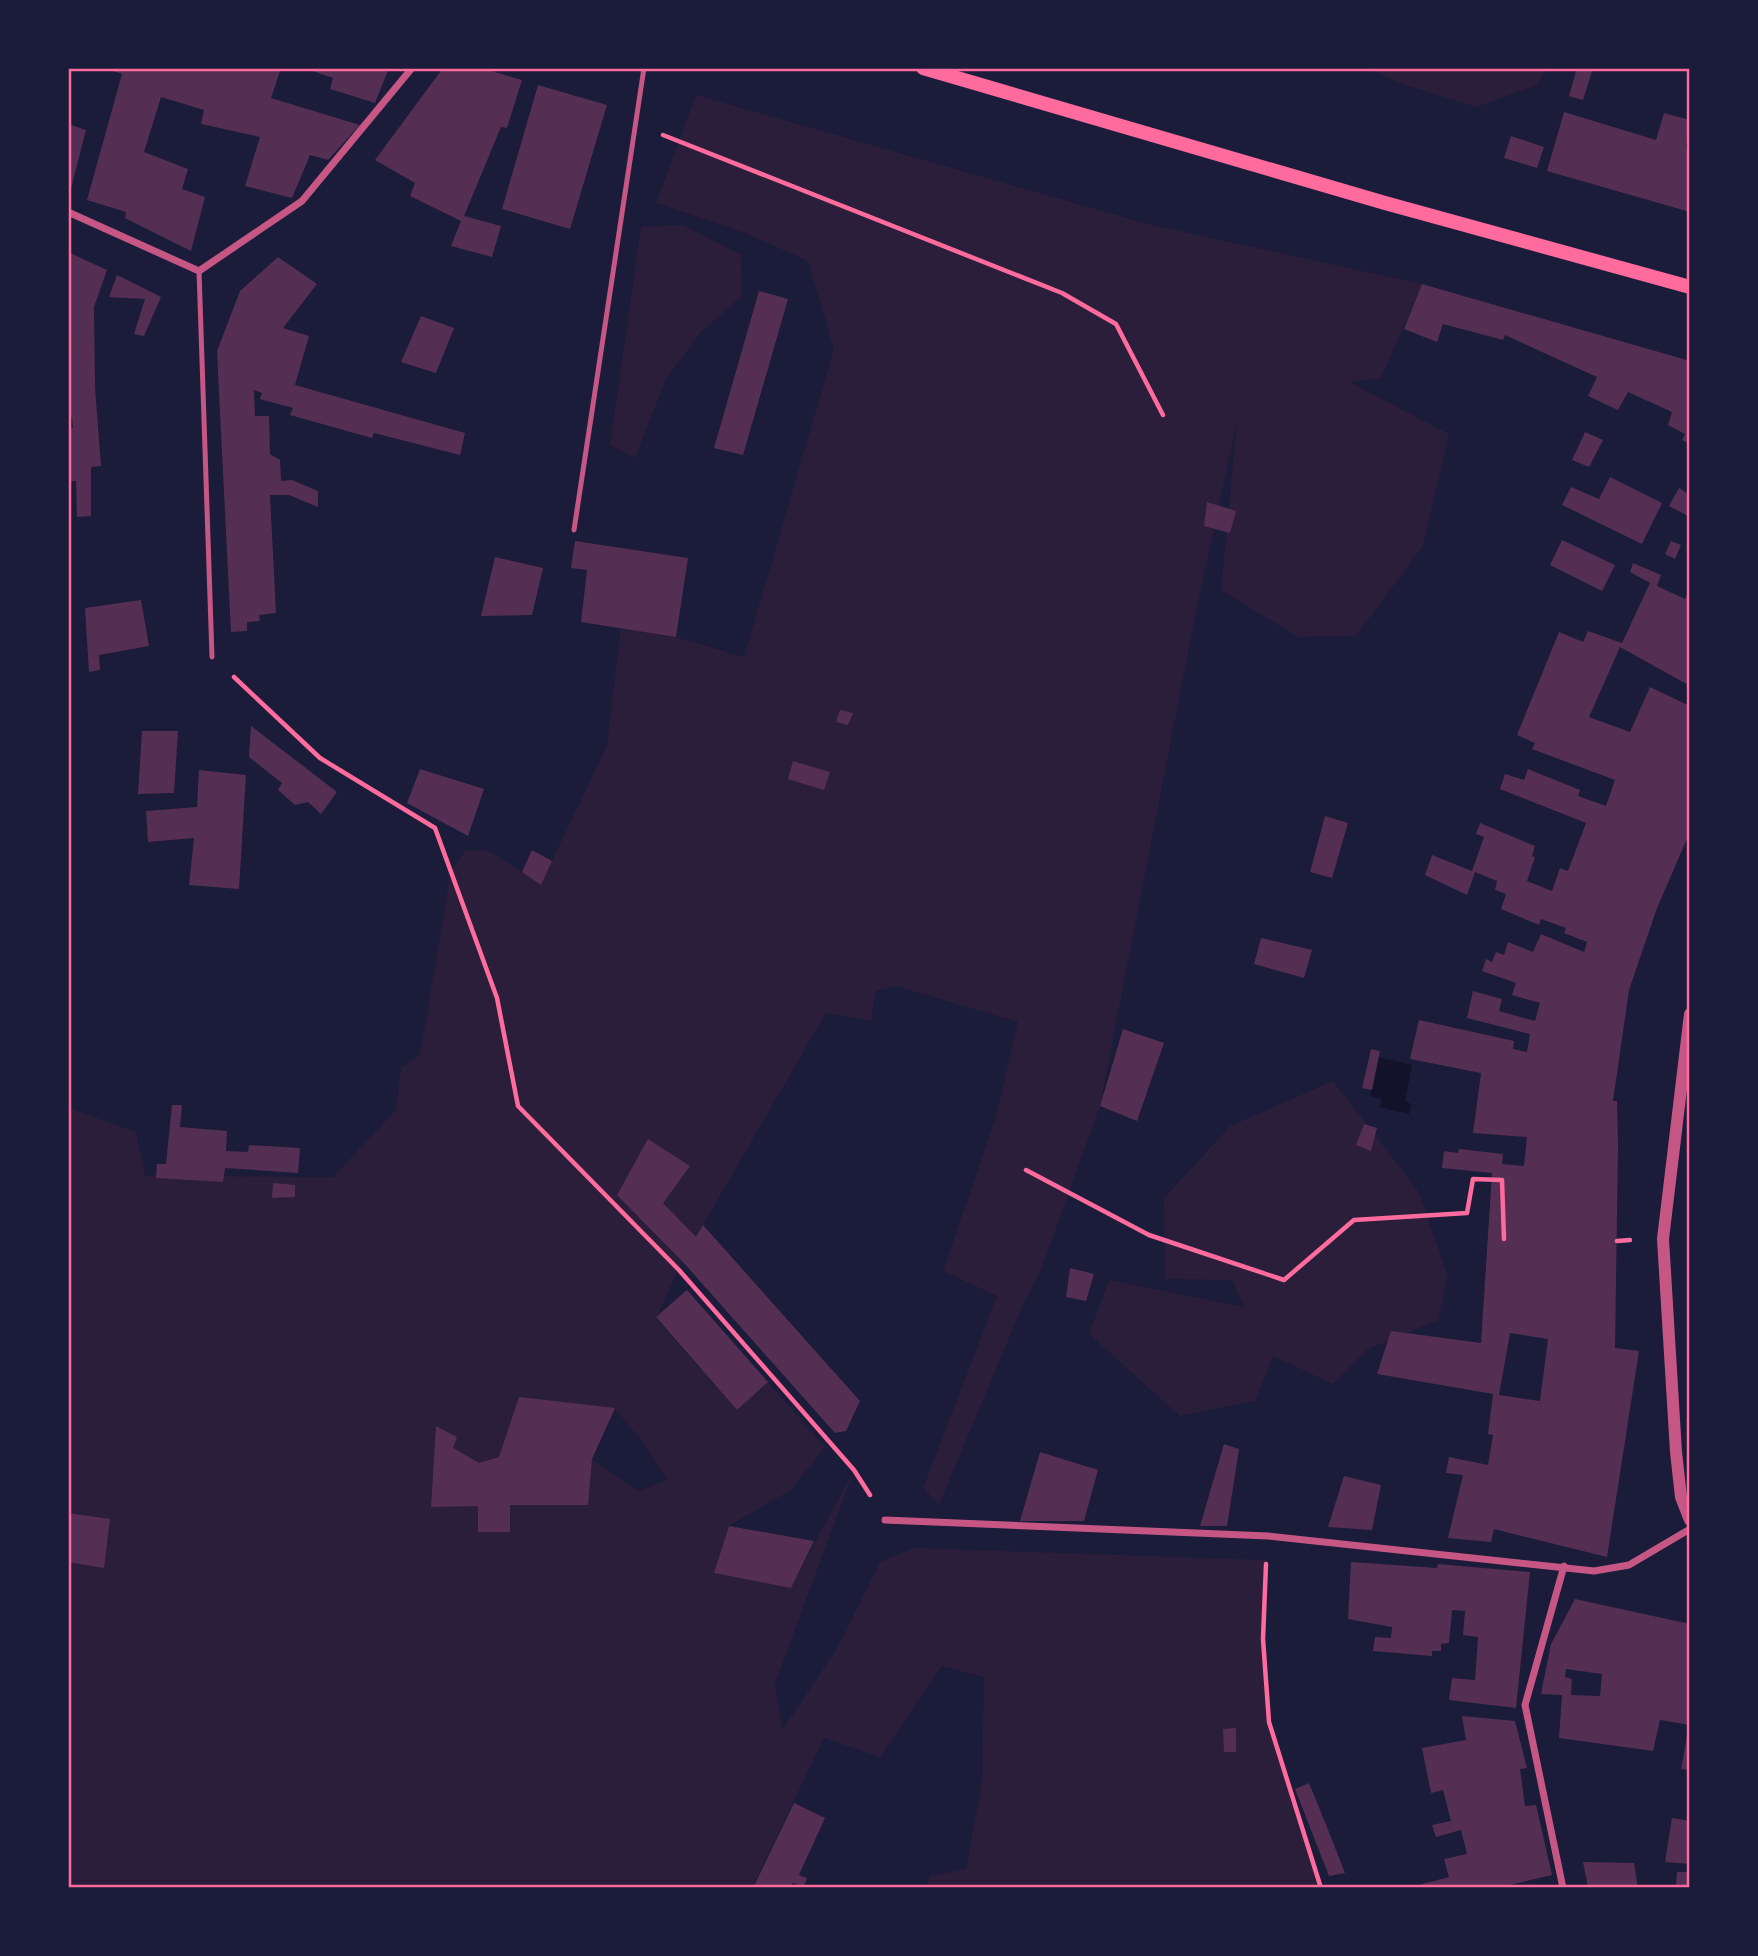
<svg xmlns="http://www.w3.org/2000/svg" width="1758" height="1956" font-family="'Roboto Serif',serif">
<rect width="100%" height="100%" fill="#1b1b3a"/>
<path fill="#2a1e3b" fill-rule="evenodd" d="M 1367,68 L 1546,68 L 1538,85 L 1476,107 L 1403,84 Z
M 696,95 L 1148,224 L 1422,284 L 1381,378 L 1349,382 L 1449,434 L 1423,546 L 1356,636 L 1298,637 L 1221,590 L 1237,422 L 1193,627 L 1100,1106 L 1041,1270 L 1022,1307 L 939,1505 L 923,1488 L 997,1296 L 943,1271 L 995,1120 L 1018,1022 L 896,986 L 876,991 L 871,1021 L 826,1013 L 682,1261 L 656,1319 L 737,1410 L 768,1382 L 825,1447 L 791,1490 L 729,1526 L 715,1573 L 791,1587 L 854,1470 L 775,1684 L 783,1729 L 838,1647 L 880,1562 L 915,1548 L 1266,1560 L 1263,1639 L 1269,1722 L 1321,1888 L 926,1888 L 930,1876 L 966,1869 L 982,1781 L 984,1677 L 942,1666 L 880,1757 L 824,1738 L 752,1888 L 68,1888 L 68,1108 L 136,1132 L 145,1176 L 333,1177 L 396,1110 L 401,1068 L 420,1055 L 451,871 L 465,851 L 487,850 L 541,884 L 607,745 L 621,627 L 676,637 L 744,657 L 834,349 L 808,261 L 745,233 L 656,203 ZM 615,1409 L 641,1440 L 667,1480 L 638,1491 L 592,1459 Z
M 683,225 L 741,255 L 742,296 L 701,332 L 666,379 L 635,458 L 610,445 L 641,227 Z
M 1333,1081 L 1419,1192 L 1448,1277 L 1438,1320 L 1368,1349 L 1333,1384 L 1273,1356 L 1255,1401 L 1180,1416 L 1089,1334 L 1109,1280 L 1244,1307 L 1232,1280 L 1165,1279 L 1164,1198 L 1230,1126 Z"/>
<path fill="#12122b" d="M 1378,1057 L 1412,1065 L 1405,1101 L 1411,1104 L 1409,1114 L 1380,1107 L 1381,1099 L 1370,1096 Z"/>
<path fill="#542f53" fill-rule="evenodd" d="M 104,68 L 281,68 L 271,98 L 360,125 L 328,160 L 310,155 L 292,198 L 245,186 L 260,137 L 201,124 L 204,110 L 161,97 L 144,152 L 188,169 L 182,189 L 205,197 L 191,251 L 125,218 L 126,212 L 87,200 L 122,74 Z
M 304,68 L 389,68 L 375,103 L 330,89 L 333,78 Z
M 443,68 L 481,68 L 522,80 L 507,128 L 501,127 L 464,216 L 501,226 L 492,257 L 451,246 L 461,221 L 410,196 L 415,183 L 375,160 Z
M 1577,68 L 1593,68 L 1583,100 L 1569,96 Z
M 538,85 L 607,105 L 570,229 L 502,209 Z
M 1564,112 L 1656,140 L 1664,113 L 1690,120 L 1686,148 L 1690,149 L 1690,212 L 1547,171 Z
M 68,124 L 86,130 L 69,196 L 68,196 Z
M 1511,136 L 1544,147 L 1537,168 L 1504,158 Z
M 68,252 L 107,270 L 94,307 L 95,387 L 101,466 L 91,467 L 91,516 L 77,517 L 76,481 L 68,481 L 68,428 L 73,428 L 72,417 L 68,417 Z
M 278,257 L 317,284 L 283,328 L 309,336 L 295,385 L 465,433 L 460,455 L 374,433 L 372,438 L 290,415 L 293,408 L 260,399 L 262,393 L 254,390 L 255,416 L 269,416 L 270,454 L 280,460 L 281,481 L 292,480 L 318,491 L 318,507 L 289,495 L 270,495 L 276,613 L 259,615 L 260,621 L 247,622 L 247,631 L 231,632 L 217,351 L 240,291 Z
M 117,275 L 161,297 L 144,336 L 134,334 L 145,299 L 109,297 Z
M 1422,284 L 1690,361 L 1690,444 L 1682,440 L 1685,434 L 1668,425 L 1672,412 L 1628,392 L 1618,410 L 1588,396 L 1597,377 L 1505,335 L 1503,340 L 1443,324 L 1437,342 L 1404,329 Z
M 759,291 L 788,299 L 743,455 L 714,448 Z
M 421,316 L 454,328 L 436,373 L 401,362 Z
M 1585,432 L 1603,440 L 1589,467 L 1572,460 Z
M 1610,477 L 1662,503 L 1642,544 L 1562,505 L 1571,487 L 1599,499 Z
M 1679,488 L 1690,495 L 1690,517 L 1669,506 Z
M 1207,502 L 1236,511 L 1230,533 L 1204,526 Z
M 1562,540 L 1615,565 L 1602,591 L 1550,565 Z
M 575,541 L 688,558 L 676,637 L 581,622 L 587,570 L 571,568 Z
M 1671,541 L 1681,545 L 1675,559 L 1665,554 Z
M 495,557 L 543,568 L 532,615 L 481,616 Z
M 1633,563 L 1661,575 L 1657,586 L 1685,599 L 1690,590 L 1690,686 L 1620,647 L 1589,717 L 1630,732 L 1650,687 L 1690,706 L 1690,832 L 1657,908 L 1629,990 L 1613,1101 L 1617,1101 L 1618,1144 L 1615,1348 L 1639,1351 L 1607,1557 L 1494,1529 L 1491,1542 L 1448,1538 L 1463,1475 L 1446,1473 L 1449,1457 L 1488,1465 L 1493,1435 L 1488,1434 L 1493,1394 L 1377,1374 L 1391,1331 L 1481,1343 L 1492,1173 L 1442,1168 L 1444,1151 L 1458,1153 L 1459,1149 L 1503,1154 L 1502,1164 L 1524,1166 L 1527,1137 L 1473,1133 L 1481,1073 L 1410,1059 L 1419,1020 L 1514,1041 L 1513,1049 L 1527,1052 L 1530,1034 L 1467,1018 L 1473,991 L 1502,999 L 1499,1011 L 1535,1021 L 1540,1003 L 1512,995 L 1516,983 L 1482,971 L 1486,959 L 1492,962 L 1496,952 L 1504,955 L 1508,942 L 1533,952 L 1541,934 L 1584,952 L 1587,942 L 1564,933 L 1566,928 L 1541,919 L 1539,925 L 1501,909 L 1506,894 L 1495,890 L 1497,881 L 1475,872 L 1467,895 L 1425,875 L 1432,855 L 1472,871 L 1484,837 L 1476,834 L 1480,823 L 1535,846 L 1532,856 L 1535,857 L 1527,881 L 1552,891 L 1560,868 L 1568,871 L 1586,823 L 1500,789 L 1505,774 L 1524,780 L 1528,769 L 1580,790 L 1578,796 L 1606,806 L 1615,780 L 1532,749 L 1535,743 L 1517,735 L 1559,632 L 1583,642 L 1588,631 L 1622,643 L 1650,583 L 1630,572 ZM 1510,1333 L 1548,1339 L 1540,1401 L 1499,1395 Z
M 141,600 L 149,646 L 99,655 L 100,670 L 89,672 L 85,608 Z
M 840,710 L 853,713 L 848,725 L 836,722 Z
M 251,726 L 337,792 L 321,814 L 308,802 L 295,805 L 278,790 L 282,783 L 249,757 Z
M 142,731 L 178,731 L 174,793 L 138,794 Z
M 793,761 L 830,772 L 824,790 L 788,779 Z
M 420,769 L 484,789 L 468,836 L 407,803 Z
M 199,770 L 246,775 L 239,889 L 189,885 L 194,838 L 148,842 L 146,811 L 197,807 Z
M 1325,816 L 1348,823 L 1332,878 L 1310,872 Z
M 532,850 L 552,861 L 541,885 L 522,872 Z
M 1261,938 L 1312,950 L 1304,978 L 1254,964 Z
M 1123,1029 L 1164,1043 L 1137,1121 L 1100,1106 Z
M 1371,1049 L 1380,1051 L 1372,1090 L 1362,1088 Z
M 172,1105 L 182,1105 L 180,1127 L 227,1131 L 226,1151 L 248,1152 L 249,1145 L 300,1148 L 298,1173 L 225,1168 L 223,1182 L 156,1178 L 157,1164 L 166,1164 Z
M 1364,1124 L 1377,1128 L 1371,1151 L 1356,1145 Z
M 648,1139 L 690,1166 L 663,1203 L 696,1237 L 703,1225 L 860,1401 L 846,1431 L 835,1433 L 682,1261 L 617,1195 Z
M 273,1183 L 295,1185 L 295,1197 L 272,1198 Z
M 1070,1268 L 1094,1274 L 1086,1301 L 1066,1297 Z
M 687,1290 L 768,1382 L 737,1410 L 656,1317 Z
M 519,1397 L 615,1408 L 592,1459 L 588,1505 L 510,1505 L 510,1532 L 478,1532 L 478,1506 L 431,1507 L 436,1426 L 457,1437 L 453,1448 L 479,1463 L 499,1457 Z
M 1224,1444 L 1239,1449 L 1227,1526 L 1200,1526 Z
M 1040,1452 L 1098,1470 L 1084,1521 L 1020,1521 Z
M 1344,1476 L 1381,1485 L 1372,1530 L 1328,1527 Z
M 68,1513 L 110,1519 L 104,1568 L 68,1562 Z
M 729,1526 L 814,1541 L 791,1588 L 714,1573 Z
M 1351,1562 L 1437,1568 L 1438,1564 L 1530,1572 L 1516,1708 L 1449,1700 L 1452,1678 L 1475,1680 L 1478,1637 L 1463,1635 L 1465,1611 L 1452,1610 L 1449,1643 L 1441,1644 L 1441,1651 L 1432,1651 L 1432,1656 L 1373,1651 L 1375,1637 L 1391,1638 L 1392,1627 L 1348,1619 Z
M 1575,1599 L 1690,1624 L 1690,1725 L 1660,1720 L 1653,1751 L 1559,1738 L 1562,1695 L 1541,1694 L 1551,1644 ZM 1566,1669 L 1602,1674 L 1600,1696 L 1571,1695 L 1572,1679 L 1565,1677 Z
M 1462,1716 L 1515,1721 L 1527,1768 L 1520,1769 L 1525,1806 L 1536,1805 L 1552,1875 L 1497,1888 L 1407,1888 L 1449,1877 L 1444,1859 L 1467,1854 L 1461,1830 L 1436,1837 L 1432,1825 L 1451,1821 L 1443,1790 L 1431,1793 L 1422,1748 L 1466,1740 Z
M 1236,1728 L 1236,1752 L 1224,1752 L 1223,1729 Z
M 1688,1731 L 1690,1731 L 1690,1770 L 1681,1769 Z
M 1309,1783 L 1325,1822 L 1345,1873 L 1329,1876 L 1295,1789 Z
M 794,1803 L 825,1818 L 799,1875 L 807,1878 L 804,1887 L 793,1883 L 791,1888 L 753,1888 Z
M 1672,1818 L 1690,1821 L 1690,1864 L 1665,1862 Z
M 1583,1862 L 1634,1863 L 1638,1888 L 1588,1888 Z
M 1677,1872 L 1690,1872 L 1690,1888 L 1671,1888 L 1676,1885 Z"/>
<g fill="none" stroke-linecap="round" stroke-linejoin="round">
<path stroke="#ff6b9d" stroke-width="4.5" d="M 663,135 L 1062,293 L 1116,324 L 1163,415
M 234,677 L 320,758 L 435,828 L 497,998 L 518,1106 L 679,1270 L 854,1470 L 870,1495
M 1026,1170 L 1149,1235 L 1284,1280 L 1354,1220 L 1467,1213 L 1473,1179 L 1502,1180 L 1504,1239
M 1617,1241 L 1630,1240
M 1266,1564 L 1263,1639 L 1269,1722 L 1321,1888"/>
<path stroke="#c65784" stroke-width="5" d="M 199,271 L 212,657
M 574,530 L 644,68"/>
<path stroke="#c65784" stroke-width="7" d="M 68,212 L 199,271 L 302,201 L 412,68
M 885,1520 L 1268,1536 L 1594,1571 L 1629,1565 L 1690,1529
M 1563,1888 L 1525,1705 L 1564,1566"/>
<path stroke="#c65784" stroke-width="12" d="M 1690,1014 L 1663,1239 L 1676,1452 L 1681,1497 L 1690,1520"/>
<path stroke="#ff6b9d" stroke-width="14" d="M 923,68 L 1385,203 L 1690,287"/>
</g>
<rect width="1758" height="1956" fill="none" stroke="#1b1b3a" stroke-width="140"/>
<rect x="70" y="70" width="1618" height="1816" fill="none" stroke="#ff6b9d" stroke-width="2.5"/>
</svg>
